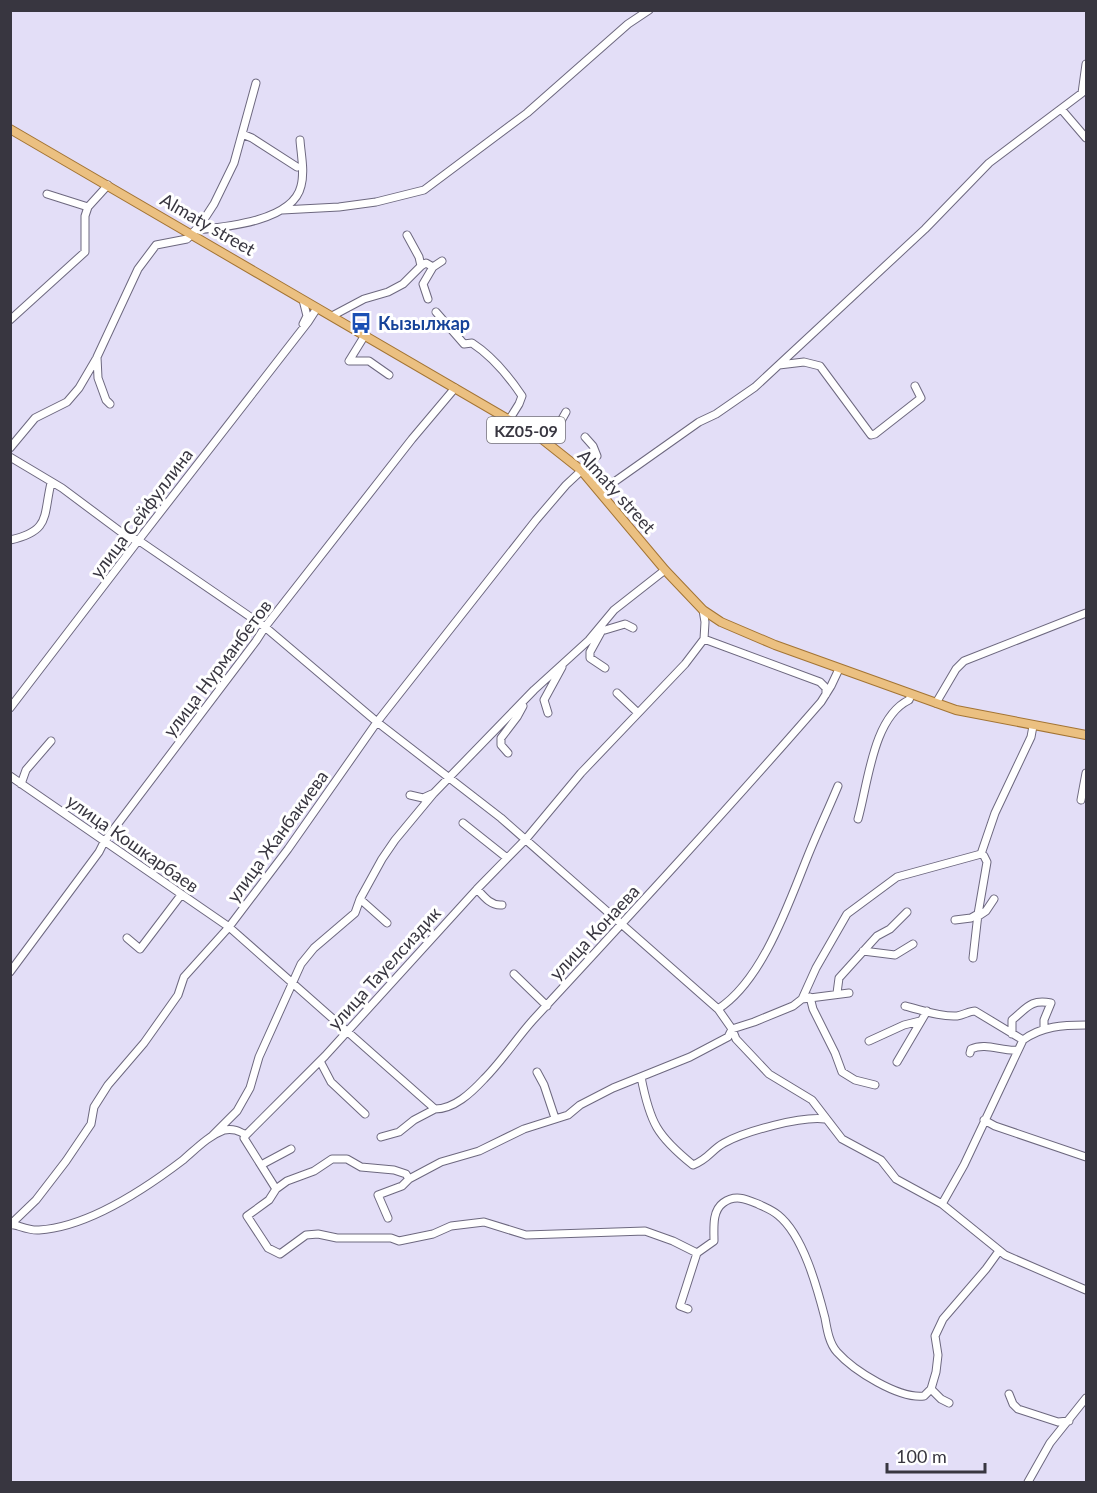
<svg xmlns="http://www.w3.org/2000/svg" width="1097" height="1493" font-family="Lato,sans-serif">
<rect width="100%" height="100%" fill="#e3def7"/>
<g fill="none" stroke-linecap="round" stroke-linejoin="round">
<defs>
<path id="minor" d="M 1062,110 L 1086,138
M 242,134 L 252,138 L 297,167
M 47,194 L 88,207
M 282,210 L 339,207 L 376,202 L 424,190 L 527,113 L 628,24 L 649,10
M 196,230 C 226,227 293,221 301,186 C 305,171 301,155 300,140
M 421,266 L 426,263 L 433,267 L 423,284 L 428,299
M 433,267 L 442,261
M 303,300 L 307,316 L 303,324
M 436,312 L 464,344 L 472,343 C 492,356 508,375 522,396 L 519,404 L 509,420
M 332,316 L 364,299 L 388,292 L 403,284 L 421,266 L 419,257 L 407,235
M 10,320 L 85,252 L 85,216 L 88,207 L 108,185
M 365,335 L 349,361 L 369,361 L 389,375
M 779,365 L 804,362 L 820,366 L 871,435 L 875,434 L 921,398 L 915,386
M 110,404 L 106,400 L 98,378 L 97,357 L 138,269 L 156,245 L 187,239 L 201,224 L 214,204 L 234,163 L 256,83
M 548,444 L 566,412
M 10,448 L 35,418 L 67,402 L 79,388 L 96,359
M 10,457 L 62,488 L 129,538 L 138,540 L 265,627 L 377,722 L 501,818 L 718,1009 L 732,1029 L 736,1039 L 769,1074 L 812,1100 L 842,1139 L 881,1160 L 896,1179 L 942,1204 L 1005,1255 L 1086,1290
M 600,492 L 699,422 L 716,414 L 755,387 L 925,229 L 989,163 L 1082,93 L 1086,64
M 10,540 C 51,531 43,516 51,483
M 704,639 L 820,682 L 826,688 L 826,694
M 605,668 L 590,658 L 590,652 L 601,632 L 599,629 L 605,630 L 625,624 L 633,628
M 617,693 L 638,713
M 936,703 L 956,669 L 964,661 L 1086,613
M 10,708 L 134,546 L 308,322 L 317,308
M 548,713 L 544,700 L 562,667
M 508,753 L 501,745 L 501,738 L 517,717 L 523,706
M 10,776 L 229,927 L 435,1109 C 454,1109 471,1093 484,1079 C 502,1061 516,1039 533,1020 C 630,915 727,810 821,702 L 831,686 L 839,669
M 21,784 L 26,770 L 51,741
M 410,795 L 423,798 L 434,793 L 534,690 L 589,640 L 614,610 L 665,570
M 1081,800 L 1086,773
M 858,819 C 868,784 873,717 909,700 L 911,695
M 463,823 L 507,858
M 477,889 C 484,897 491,906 502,905
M 360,899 L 387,923
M 977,917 L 986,911 L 994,899
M 955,920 L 971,918 L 978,914 L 987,862 L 984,856 L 981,854
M 127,938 L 140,949 L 181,895
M 863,951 L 895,955 L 913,944
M 973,958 L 978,914
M 10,972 L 99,852 L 104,842 L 256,641 L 265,627 L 412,439 L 455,388
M 514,974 L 547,1006
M 837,993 L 839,978 L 877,936 L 890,929 L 907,912
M 810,997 L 813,1009 L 835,1053 L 842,1072 L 855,1080 L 875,1085
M 802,999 L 816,968 L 847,914 L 897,877 L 981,854 L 995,813 L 1031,737 L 1033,726
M 905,1006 C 922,1010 939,1017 957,1016 C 964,1015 969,1011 975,1011 L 1023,1040
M 718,1009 C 762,981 788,905 807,858 C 817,833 828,810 838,786
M 732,1029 L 754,1022 L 793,1006 L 802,999 L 849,993
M 1012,1034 L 1012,1020 C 1027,1008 1030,999 1051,1003 L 1044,1020 L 1044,1029
M 869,1041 L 904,1025 L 920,1021
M 970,1053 L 971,1049 C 986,1042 1003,1052 1018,1050
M 320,1061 L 331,1082 L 365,1114
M 897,1062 L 927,1011
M 537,1072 L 544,1085 L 555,1118
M 641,1077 C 650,1123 657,1136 693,1165 C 709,1159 711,1150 724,1143 C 746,1131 801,1116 825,1119
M 984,1120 L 995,1126 L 1086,1157
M 212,1136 L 237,1111 L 250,1088 L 259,1057 L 301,964 L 314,948 L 355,913 L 360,899 L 382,859 L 395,840 L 434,793
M 381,1137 L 399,1132 L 414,1120 L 435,1109
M 261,1165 L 291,1149
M 409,1179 L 441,1162 L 479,1151 L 524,1129 L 568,1115 L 580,1105 L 613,1088 L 690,1057 L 728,1037 L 732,1029
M 276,1189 L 269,1200 L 247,1216 L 268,1248 L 280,1254 L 306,1235 L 318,1234 L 337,1238 L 391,1238 L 399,1241 L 433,1234 L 451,1226 L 484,1222 L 526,1235 L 645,1231 L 673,1241 L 697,1253 L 714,1241 C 714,1228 712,1211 723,1203 C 735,1194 746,1199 758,1204 C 764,1207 772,1210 778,1215 C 803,1235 817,1287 825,1318 C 827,1329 829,1343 837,1352 C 854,1371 899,1399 924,1396 L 931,1389 L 936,1372 L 938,1355 L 935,1336 L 943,1319 L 986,1269 L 999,1251
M 942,1204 L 964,1165 L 1023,1040 C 1042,1026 1063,1025 1086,1025
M 388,1218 L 378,1195 L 402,1186 L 409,1179 L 406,1174 L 394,1170 L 361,1167 L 347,1159 L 332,1159 L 314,1171 L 287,1181 L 276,1189 L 244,1138 L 246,1135 L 325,1056 L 477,889 L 526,839 L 581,773 L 685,664 L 704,639 L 705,622 L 703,610
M 11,1224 C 20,1226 30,1231 39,1230 C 88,1227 145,1189 183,1160 C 196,1149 208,1136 224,1130 C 233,1128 239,1131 246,1135
M 10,1225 L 36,1200 L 66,1161 L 91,1124 L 94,1107 L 108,1085 L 144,1043 L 178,995 L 184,977 L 229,927 L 288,849 L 377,722 L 536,520 L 566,485 L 597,456 L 593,446 L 585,437
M 688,1309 L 680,1306 L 697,1253
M 931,1389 L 941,1399 L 949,1403
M 1009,1394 L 1013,1404 L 1018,1409 L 1058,1422 L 1069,1421
M 1028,1482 L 1050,1443 L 1086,1398"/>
<path id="major" d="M 10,129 L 542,439 L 581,470 L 665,570 L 703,610 L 721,622 L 775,645 L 956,710 L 1086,735"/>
</defs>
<use href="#minor" stroke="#6d687f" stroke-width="9"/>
<use href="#major" stroke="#a37434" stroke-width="10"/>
<use href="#minor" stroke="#fff" stroke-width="7"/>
<use href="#major" stroke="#ebc081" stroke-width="8"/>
</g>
<defs>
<symbol id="bus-bare" viewBox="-9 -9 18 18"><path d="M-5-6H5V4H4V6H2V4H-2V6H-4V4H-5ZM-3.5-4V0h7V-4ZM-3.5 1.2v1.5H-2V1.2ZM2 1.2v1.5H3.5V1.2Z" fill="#1a4fb4" stroke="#fff" stroke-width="2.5" paint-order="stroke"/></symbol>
</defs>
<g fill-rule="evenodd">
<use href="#bus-bare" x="346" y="308" width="30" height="30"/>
</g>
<g text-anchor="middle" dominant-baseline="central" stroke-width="6" stroke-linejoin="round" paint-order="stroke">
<rect fill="#fff" stroke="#747279" stroke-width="1.5" x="487" y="417" width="78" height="26" rx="4.5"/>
<g font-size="16" font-weight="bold" fill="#383640">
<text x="526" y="430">KZ05-09</text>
</g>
<g font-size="18" fill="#383640" stroke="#fff">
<text transform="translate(208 224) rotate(30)">Almaty street</text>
<text transform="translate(617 491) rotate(48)">Almaty street</text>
<text transform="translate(141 513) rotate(-53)">улица Сейфуллина</text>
<text transform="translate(217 668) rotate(-53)">улица Нурманбетов</text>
<text transform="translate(277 836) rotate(-54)">улица Жанбакиева</text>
<text transform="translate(133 843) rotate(35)">улица Кошкарбаев</text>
<text transform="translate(594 932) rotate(-47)">улица Конаева</text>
<text transform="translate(384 968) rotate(-48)">улица Тауелсиздик</text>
</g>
<g font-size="18" font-weight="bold" fill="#164399" stroke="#fff" text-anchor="start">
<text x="378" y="323">Кызылжар</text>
</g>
</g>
<rect width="1097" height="1493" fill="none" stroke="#383640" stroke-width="24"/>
<path d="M887 1463v9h98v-9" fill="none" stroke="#383640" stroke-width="3"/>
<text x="896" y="1463" font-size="18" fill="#383640" stroke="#ffffff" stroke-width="4.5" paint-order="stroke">100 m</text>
</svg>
